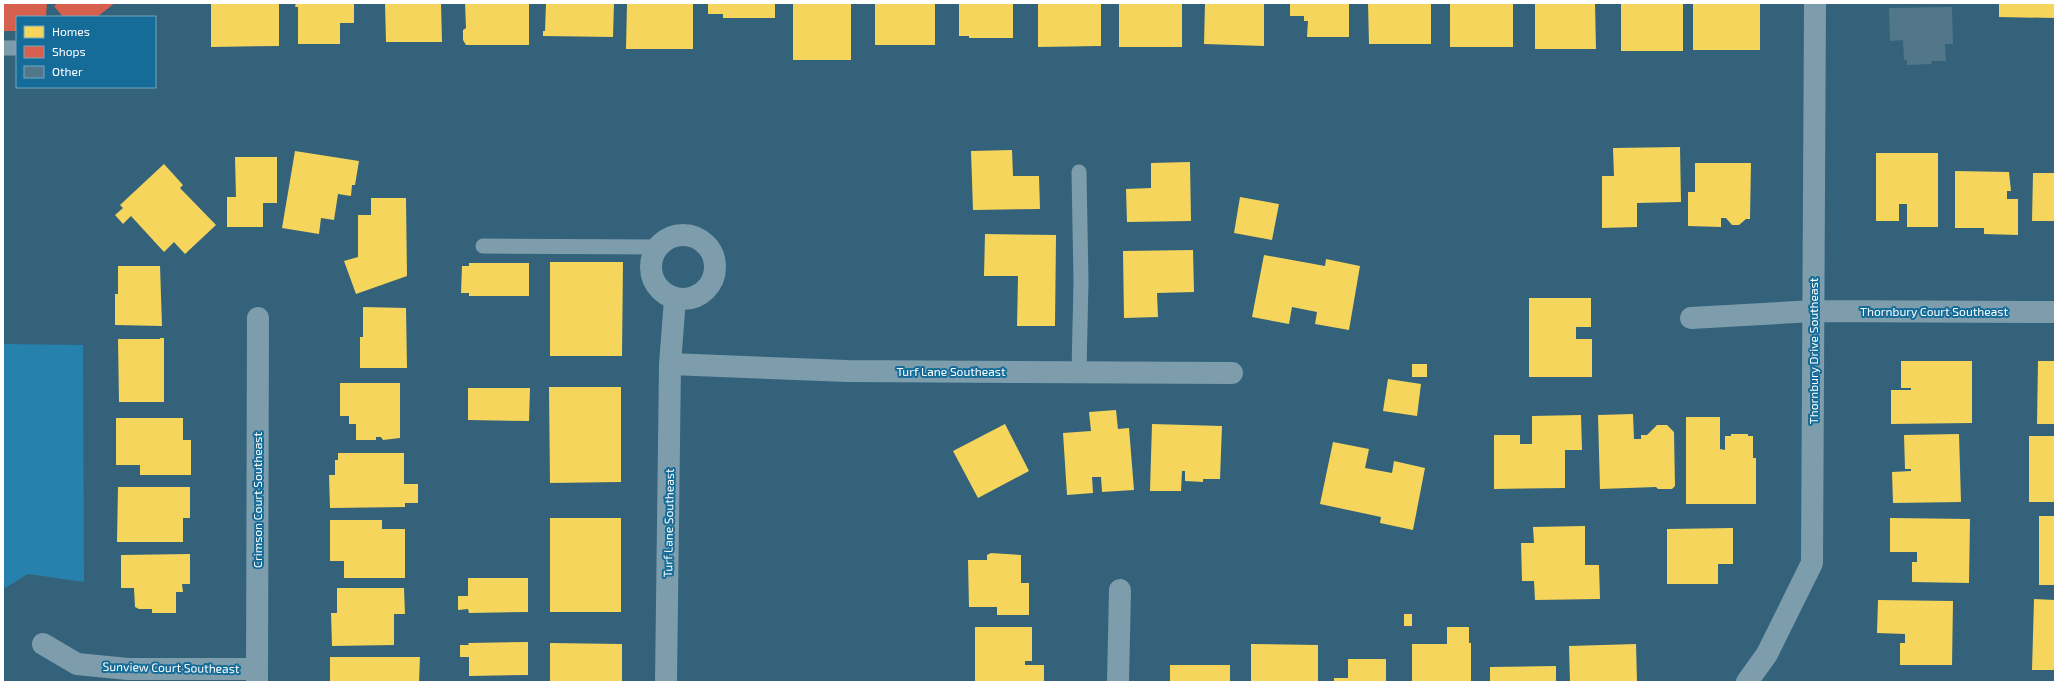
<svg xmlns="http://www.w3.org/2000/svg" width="2058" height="685" font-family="'Exo 2',sans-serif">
<rect width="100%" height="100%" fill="#33627a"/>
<path fill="#2682ad" d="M 3,344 L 83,345 L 84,582 L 28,574 L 5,588 L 3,586 Z"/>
<path fill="#f6d55c" d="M 211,3 L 279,3 L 279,46 L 211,47 Z
M 296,3 L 354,3 L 354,23 L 340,23 L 340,44 L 298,44 L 298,7 L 295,7 Z
M 385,3 L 441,3 L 442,42 L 386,42 Z
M 465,3 L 529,3 L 529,45 L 466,45 L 463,40 L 463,30 L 466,28 Z
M 546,3 L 614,3 L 613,37 L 543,36 L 543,31 L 545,31 Z
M 627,3 L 693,3 L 693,49 L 626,49 Z
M 708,3 L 775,3 L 775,18 L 723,18 L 723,14 L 708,14 Z
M 793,3 L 851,3 L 851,60 L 793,60 Z
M 875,3 L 935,3 L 935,45 L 875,45 Z
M 959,3 L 1013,3 L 1013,38 L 969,38 L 969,36 L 959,36 Z
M 1038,3 L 1101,3 L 1101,46 L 1038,47 Z
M 1119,3 L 1182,3 L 1182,47 L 1119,47 Z
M 1205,3 L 1264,3 L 1264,46 L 1204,44 Z
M 1290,3 L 1349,3 L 1349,37 L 1307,37 L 1308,21 L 1304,21 L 1304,16 L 1290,16 Z
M 1368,3 L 1431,3 L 1431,44 L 1369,44 Z
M 1450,3 L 1513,3 L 1513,47 L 1450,47 Z
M 1535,3 L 1595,3 L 1596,49 L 1535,49 Z
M 1621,3 L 1683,3 L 1683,51 L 1621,51 Z
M 1693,3 L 1760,3 L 1760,50 L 1693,50 Z
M 1999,3 L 2055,3 L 2055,18 L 1999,17 Z
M 1680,147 L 1681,202 L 1637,203 L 1637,227 L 1602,228 L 1602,176 L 1614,176 L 1613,148 Z
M 1012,150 L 1013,176 L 1039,176 L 1040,209 L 973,210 L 971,151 Z
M 295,151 L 359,161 L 355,185 L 352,185 L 351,196 L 338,194 L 334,220 L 321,218 L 319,234 L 282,228 Z
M 1876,153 L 1938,153 L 1938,227 L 1907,227 L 1907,204 L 1899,204 L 1899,221 L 1876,221 Z
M 235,157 L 277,157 L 277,203 L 263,203 L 263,227 L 227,227 L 227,197 L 236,197 Z
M 1190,162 L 1191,221 L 1127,222 L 1126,189 L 1151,188 L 1151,163 Z
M 1695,163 L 1751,163 L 1750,219 L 1746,219 L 1739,225 L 1732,225 L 1726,218 L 1721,218 L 1721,227 L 1688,226 L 1688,192 L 1695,192 Z
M 164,164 L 183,185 L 180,188 L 216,225 L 185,254 L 174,242 L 164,252 L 131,216 L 123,224 L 115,215 L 123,208 L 120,205 Z
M 1955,171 L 2009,172 L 2011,191 L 2007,191 L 2007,199 L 2018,199 L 2018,235 L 1984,234 L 1984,228 L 1955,228 Z
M 2033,173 L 2055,173 L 2055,221 L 2032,221 Z
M 1240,197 L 1279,204 L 1272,240 L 1234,233 Z
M 371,198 L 406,198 L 407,276 L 356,294 L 344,261 L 358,257 L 358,215 L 371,215 Z
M 985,234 L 1056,235 L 1055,326 L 1017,326 L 1018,276 L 984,276 Z
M 1193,250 L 1194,292 L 1157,293 L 1158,317 L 1124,318 L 1123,251 Z
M 1264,255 L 1325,266 L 1326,259 L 1360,266 L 1349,330 L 1315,324 L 1317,312 L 1292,307 L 1289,324 L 1252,317 Z
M 550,262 L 623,262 L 622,356 L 550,356 Z
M 469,263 L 529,263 L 529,296 L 469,296 L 469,293 L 461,293 L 462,266 L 469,266 Z
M 118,266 L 160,266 L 162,326 L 115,325 L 115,294 L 118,294 Z
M 1529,298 L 1591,298 L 1591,327 L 1576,327 L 1576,339 L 1592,339 L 1592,377 L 1529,377 Z
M 363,307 L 406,308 L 407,368 L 360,368 L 360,337 L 363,337 Z
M 160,338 L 164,338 L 164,402 L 119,402 L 118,339 L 160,339 Z
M 1901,361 L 1972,361 L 1972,423 L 1891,424 L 1891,390 L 1911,390 L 1911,388 L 1901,388 Z
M 2038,361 L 2055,361 L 2055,424 L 2037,424 Z
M 1412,364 L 1427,364 L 1427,377 L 1412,377 Z
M 1388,379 L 1421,384 L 1417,416 L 1383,411 Z
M 340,383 L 400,383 L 400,438 L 383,440 L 381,437 L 376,437 L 376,440 L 356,440 L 356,424 L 349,424 L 349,416 L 340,416 Z
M 549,387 L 621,387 L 621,482 L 550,483 Z
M 468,388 L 530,388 L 529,421 L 468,420 Z
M 1116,410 L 1118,429 L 1129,428 L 1134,490 L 1102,492 L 1101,477 L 1092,477 L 1093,493 L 1067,495 L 1063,433 L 1091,431 L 1089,412 Z
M 1633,414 L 1634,439 L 1641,439 L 1641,435 L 1647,435 L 1657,425 L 1667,425 L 1674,432 L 1675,486 L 1672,489 L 1658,489 L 1656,487 L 1600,489 L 1598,415 Z
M 1581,415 L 1582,450 L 1565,450 L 1565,488 L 1494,489 L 1494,435 L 1520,435 L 1520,444 L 1532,444 L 1532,416 Z
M 1686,417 L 1720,417 L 1720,449 L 1725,450 L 1725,436 L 1731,436 L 1731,434 L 1748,434 L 1748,436 L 1753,436 L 1753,458 L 1756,458 L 1756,504 L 1686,504 Z
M 116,418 L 183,418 L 183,440 L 191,440 L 191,475 L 140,475 L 140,465 L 116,465 Z
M 1005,424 L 1029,471 L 978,498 L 953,451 Z
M 1152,424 L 1222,426 L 1220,479 L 1203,479 L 1203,482 L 1185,481 L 1185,471 L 1182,471 L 1181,491 L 1150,491 Z
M 1959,434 L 1961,502 L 1893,503 L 1892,472 L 1911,471 L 1911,469 L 1905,469 L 1904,435 Z
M 2029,436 L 2055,436 L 2055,502 L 2029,502 Z
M 1333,442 L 1369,449 L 1365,468 L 1392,473 L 1394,461 L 1425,468 L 1413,530 L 1380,523 L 1381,517 L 1320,504 Z
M 338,453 L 404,453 L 404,484 L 418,484 L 418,503 L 405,503 L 405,507 L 330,508 L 329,475 L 335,475 L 335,460 L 338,460 Z
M 118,487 L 190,487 L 190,518 L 183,518 L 183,542 L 117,542 Z
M 2039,516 L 2055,516 L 2055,585 L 2039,585 Z
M 550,518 L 621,518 L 621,612 L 550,612 Z
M 1890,518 L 1970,519 L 1969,583 L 1912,582 L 1912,562 L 1917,562 L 1917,552 L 1890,552 Z
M 330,520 L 382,520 L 382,529 L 405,529 L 405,578 L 344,578 L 344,561 L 330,561 Z
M 1585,526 L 1585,565 L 1599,565 L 1600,599 L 1535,600 L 1534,581 L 1522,581 L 1521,543 L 1534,543 L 1533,527 Z
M 1733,528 L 1733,564 L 1718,564 L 1718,584 L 1667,584 L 1667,529 Z
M 991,553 L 1021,555 L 1021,583 L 1029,583 L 1029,615 L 997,615 L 997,607 L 969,607 L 968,560 L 987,560 L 987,555 Z
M 190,554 L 190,584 L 182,584 L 183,592 L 176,592 L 176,613 L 152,613 L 152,609 L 139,609 L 135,607 L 134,588 L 121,588 L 121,555 Z
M 468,578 L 528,578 L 528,612 L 469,613 L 468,609 L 458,610 L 458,596 L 468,596 Z
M 337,588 L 404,588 L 405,614 L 394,614 L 394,645 L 332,646 L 331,613 L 337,613 Z
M 2034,599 L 2055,600 L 2055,670 L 2032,670 Z
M 1878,600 L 1953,601 L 1952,665 L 1900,665 L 1900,643 L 1905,643 L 1905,634 L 1877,633 Z
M 1404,614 L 1412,614 L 1412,626 L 1404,626 Z
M 975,627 L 1032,627 L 1032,661 L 1025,661 L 1025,665 L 1044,665 L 1044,682 L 975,682 Z
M 1447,627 L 1469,627 L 1469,643 L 1471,643 L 1471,682 L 1412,682 L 1412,644 L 1447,644 Z
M 528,642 L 528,675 L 469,676 L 469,657 L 460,657 L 460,645 L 469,645 L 468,643 Z
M 550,643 L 622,644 L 622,682 L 550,682 Z
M 1251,644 L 1318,645 L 1318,682 L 1251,682 Z
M 1636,644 L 1637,682 L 1570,682 L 1569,646 Z
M 330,657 L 420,657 L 419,682 L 330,682 Z
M 1348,659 L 1386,659 L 1386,682 L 1334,682 L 1334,678 L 1348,678 Z
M 1170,665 L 1230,665 L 1230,682 L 1170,682 Z
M 1556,666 L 1556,682 L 1490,682 L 1490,667 Z"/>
<path fill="#d6604d" d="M 3,3 L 47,3 L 46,17 L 17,17 L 17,31 L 3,31 Z
M 58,3 L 115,3 L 97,17 L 63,17 L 54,6 Z"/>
<path fill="#52778a" d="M 1952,7 L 1953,44 L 1945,44 L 1946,61 L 1931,61 L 1932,64 L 1907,65 L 1907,60 L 1904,60 L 1903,40 L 1890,41 L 1889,8 Z"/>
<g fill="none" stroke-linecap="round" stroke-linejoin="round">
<path stroke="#7d9dad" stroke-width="15" d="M 3,48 L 17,48
M 483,246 L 657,247
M 1079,372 L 1081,281 L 1079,172"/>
<path stroke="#7d9dad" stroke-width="22" d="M651 267a32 32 0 1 1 64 0a32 32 0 1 1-64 0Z
M 1691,318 L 1813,311 L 2055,312
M 670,364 L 847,371 L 1232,373
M 43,644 L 77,664 L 128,669 L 256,669
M 257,682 L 258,318
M 666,682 L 670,364 L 675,299
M 1118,682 L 1120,590
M 1747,682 L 1767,654 L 1812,563 L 1815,3"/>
</g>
<g text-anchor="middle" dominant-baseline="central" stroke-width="4" stroke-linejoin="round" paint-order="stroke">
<g font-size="12" fill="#fff" stroke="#156c98">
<text x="1934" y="311">Thornbury Court Southeast</text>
<text transform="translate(1813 351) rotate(-90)">Thornbury Drive Southeast</text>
<text x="951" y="371">Turf Lane Southeast</text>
<text transform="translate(257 500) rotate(-90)">Crimson Court Southeast</text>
<text transform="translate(668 523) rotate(-89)">Turf Lane Southeast</text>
<text transform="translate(171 667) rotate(1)">Sunview Court Southeast</text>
</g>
</g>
<rect width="2058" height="685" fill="none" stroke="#ffffff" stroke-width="8"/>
<rect x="16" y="16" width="140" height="72" fill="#156c98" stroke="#73a7c1"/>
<rect x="24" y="26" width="20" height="12" fill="#f6d55c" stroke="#73a7c1"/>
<text x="52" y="36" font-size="12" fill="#ffffff">Homes</text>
<rect x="24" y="46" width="20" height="12" fill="#d6604d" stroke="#73a7c1"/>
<text x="52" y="56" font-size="12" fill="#ffffff">Shops</text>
<rect x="24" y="66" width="20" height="12" fill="#52778a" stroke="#73a7c1"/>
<text x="52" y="76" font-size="12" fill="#ffffff">Other</text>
</svg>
